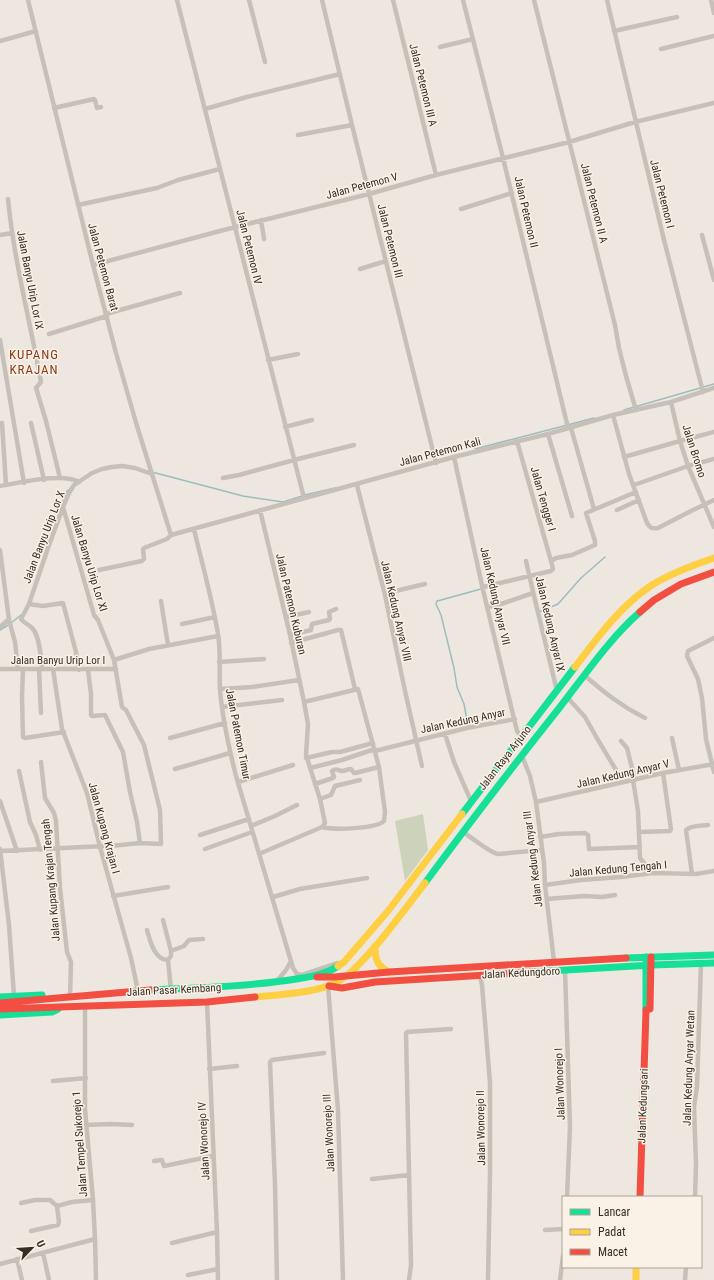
<svg xmlns="http://www.w3.org/2000/svg" width="714" height="1280" font-family="'Roboto Condensed',sans-serif">
<rect width="100%" height="100%" fill="#ede7e0"/>
<path fill="#cdd3ba" d="M 423,814 L 428,850 L 405,881 L 395,821 Z"/>
<g fill="none" stroke-linecap="round" stroke-linejoin="round">
<path stroke="#9bbdbf" stroke-width="1.5" d="M 624,410 L 714,384
M 475,449 L 594,418
M 152,472 L 243,496 L 283,502 L 302,496
M 305,495 L 335,488
M 63,501 L 67,491 L 70,489
M 539,612 L 558,604 L 581,578 L 605,557
M 11,623 L 21,615
M 0,630 L 8,625
M 468,726 L 464,704 L 457,687 L 454,668 L 441,615 L 436,604 L 437,601 L 441,600 L 481,589"/>
<path stroke="#c6c0b9" stroke-width="4.5" d="M 28,0 L 93,265 L 116,353 L 137,426 L 171,535
M 177,0 L 304,498
M 249,0 L 265,62
M 322,0 L 352,125 L 436,463
M 393,0 L 436,175
M 463,0 L 503,158 L 568,428
M 534,0 L 615,325 L 619,348 L 626,376 L 636,410
M 607,0 L 664,240 L 703,392
M 711,0 L 714,13
M 614,31 L 677,17
M 0,41 L 36,31
M 440,47 L 473,39
M 661,49 L 714,36
M 54,108 L 94,99 L 95,100 L 97,108 L 101,107
M 205,109 L 247,97 L 340,74
M 298,135 L 352,125
M 8,199 C 14,261 30,321 41,382 L 36,388 L 46,421 L 60,478
M 78,205 L 157,188 L 178,180 L 220,169
M 461,209 L 512,193
M 261,220 L 264,239
M 0,235 L 12,233
M 702,235 L 714,280
M 93,265 L 235,227 L 369,194 L 436,175 L 569,142 L 635,122 L 714,103
M 360,269 L 386,261
M 106,314 L 180,293
M 49,334 L 107,316
M 0,340 L 24,483
M 268,360 L 298,354
M 671,402 L 680,441 L 688,466 L 714,527
M 613,415 L 629,474 L 647,523 C 650,528 652,529 658,528 L 691,511 L 714,500
M 2,423 L 6,485
M 31,423 L 44,480
M 285,427 L 312,420
M 571,428 L 594,509
M 548,434 L 572,516
M 517,441 L 551,561
M 454,457 L 483,590 L 517,731 L 522,737
M 624,457 L 680,441 L 714,432
M 223,478 L 239,475 L 294,460 L 354,445
M 357,485 L 385,595 L 405,691 L 422,766
M 634,485 L 688,466 L 714,459
M 0,486 C 19,483 63,472 79,482
M 63,507 L 94,615 L 98,620 L 114,660 L 122,707 L 126,710 L 144,745 L 160,810 L 161,844 L 140,843 L 111,846
M 617,510 L 639,500
M 194,529 C 202,564 212,598 218,634 C 221,652 219,671 220,689 C 222,718 229,748 236,776 L 293,968 L 297,974 L 302,975 L 338,963
M 171,535 L 454,457 L 548,434 L 613,415 L 671,402 L 714,388
M 0,550 L 9,620 L 15,642 L 18,669
M 526,561 L 534,596 L 557,691
M 99,570 L 142,561 L 144,559 L 143,549 L 144,548 L 167,539 L 171,535
M 483,587 L 551,571 L 553,569 L 551,561 L 556,558 L 572,555 L 595,545 L 595,541 L 586,513 L 636,492
M 385,595 L 391,592 L 425,584
M 161,601 L 168,645
M 29,604 L 43,606 L 63,603 L 76,652 L 79,670
M 488,607 L 504,603 L 533,593
M 286,617 L 309,612
M 182,624 L 215,617
M 0,627 L 9,619
M 290,635 L 311,630 L 312,624 L 329,620 L 330,619 L 329,612 L 336,609
M 714,638 L 688,651 L 687,656 L 698,679 L 702,698 L 706,739 L 714,772
M 291,643 L 338,630 L 341,630 L 355,689
M 114,660 L 149,649 L 218,636
M 219,662 L 264,659
M 0,669 L 116,669
M 23,669 L 22,697 L 23,737 L 25,738 L 64,732
M 39,669 L 41,713
M 42,669 C 41,658 40,638 33,629 C 30,625 24,623 21,619 L 29,604 L 48,548 L 63,507 L 69,493 L 74,485 L 92,473 L 102,469 L 112,467 L 122,466 L 135,468 L 152,474
M 53,669 L 62,729 L 87,793 L 100,847 L 131,958 L 138,991
M 88,670 L 91,694 L 91,715 L 92,716 L 105,715 L 123,752 L 130,792 L 137,822 L 140,843
M 584,675 C 605,693 621,706 645,718
M 220,689 L 252,687 L 299,680
M 567,697 L 585,717 L 598,740 L 616,770
M 304,702 L 358,689 L 379,767 L 385,812 L 384,821 C 376,829 333,830 322,827
M 222,707 L 282,700
M 445,734 L 454,762 L 471,801
M 170,738 L 225,723
M 672,738 L 679,770
M 621,741 L 627,748 L 635,780
M 375,751 L 467,728 L 515,719
M 522,756 L 530,776 L 536,802 L 544,863 L 545,885 L 554,961
M 306,758 L 332,752 L 340,752 L 373,743
M 41,762 L 45,798 L 54,813 L 56,821 L 60,888 L 67,952 L 71,962 L 70,997
M 310,768 L 342,760 L 375,749
M 175,769 L 230,753
M 19,771 L 30,822 L 36,835 L 40,850
M 633,780 L 638,811 L 640,858 L 644,863 L 645,874
M 238,782 L 293,765
M 315,784 L 333,778 L 334,777 L 332,771 C 337,767 338,771 342,771 C 345,771 348,769 351,769 L 354,773 L 355,773 L 379,767
M 320,799 L 331,795 L 335,786 L 360,780
M 0,801 L 17,851
M 536,802 L 663,773 L 714,764
M 251,826 L 275,816 L 297,805
M 463,832 C 471,837 490,853 498,854 L 542,850
M 640,832 L 670,831 L 671,829 L 663,773
M 200,835 L 249,819
M 540,837 L 559,834 L 585,833 L 588,835 L 589,849 L 640,847
M 0,849 L 9,925 L 14,996
M 205,849 L 252,832
M 0,851 L 105,846
M 259,854 L 322,827 L 325,823 L 320,799 L 306,755 L 308,724 L 304,702 L 290,635 L 260,510
M 692,874 L 686,830 C 691,825 701,826 708,825
M 545,885 L 581,880 L 621,877 L 653,873 L 696,874 L 714,871
M 113,896 L 168,887
M 273,897 L 300,889 L 367,878
M 547,899 L 584,896 L 602,897 L 615,895
M 163,920 L 171,951 L 171,956 L 168,960 L 171,990
M 147,930 C 150,940 154,960 168,960
M 171,951 L 184,946 L 189,940 L 203,939
M 565,970 L 570,1127 L 567,1197
M 480,976 L 482,985 L 490,1083 L 490,1174 L 488,1280
M 277,981 L 286,970 L 291,961
M 328,986 L 338,1110 L 343,1280
M 207,1002 L 217,1232 L 218,1280
M 85,1006 L 85,1109 L 93,1200 L 95,1239 L 96,1280
M 209,1069 L 237,1066
M 53,1081 L 86,1078
M 86,1125 L 111,1124 L 132,1125
M 154,1161 L 162,1160 L 164,1166 L 213,1156
M 372,1179 L 409,1175
M 695,1197 L 696,1164 L 694,1107 L 697,1087 L 701,963
M 21,1203 L 35,1200 L 50,1200 L 57,1206 L 72,1202 L 93,1200
M 545,1230 L 563,1229
M 31,1231 L 58,1225 L 59,1222 L 57,1206
M 172,1243 L 217,1232
M 43,1253 L 49,1280
M 17,1259 L 22,1280
M 0,1264 L 95,1239
M 188,1275 L 218,1269
M 277,1280 L 275,1184 L 270,1062 L 272,1060 L 324,1053
M 409,1280 L 411,1265 L 406,1033 L 407,1032 L 451,1029
M 560,1280 L 563,1256
M 685,1280 L 686,1267"/>
<path stroke="#16e098" stroke-width="7" d="M 462,814 L 575,667
M 425,883 C 469,823 514,765 560,707 C 585,675 610,638 640,612
M 646,957 L 646,1010
M 626,958 L 714,955
M 532,972 L 652,965 L 714,963
M 150,990 C 194,988 239,987 282,981 C 302,978 322,977 338,966
M 0,997 L 42,995
M 0,1015 L 52,1012 L 58,1009"/>
<path stroke="#ffcf43" stroke-width="7" d="M 575,667 C 598,637 620,606 652,585 C 671,573 693,565 714,558
M 375,946 C 375,959 377,966 389,972
M 338,966 L 344,962 L 388,911 L 462,814
M 255,997 C 277,995 311,993 330,985 C 349,978 361,962 374,948 C 392,927 408,905 425,883
M 636,1267 L 636,1280"/>
<path stroke="#f24e42" stroke-width="7" d="M 640,612 L 654,600 L 681,584 L 714,572
M 317,977 L 335,977 L 389,972 L 626,958
M 329,986 L 342,988 L 375,982 L 532,972
M 0,1003 L 150,990
M 0,1009 L 207,1002 L 255,997
M 650,1009 L 651,957
M 640,1197 L 646,1010"/>
</g>
<g text-anchor="middle" dominant-baseline="central" stroke-width="3" stroke-linejoin="round" paint-order="stroke">
<g font-size="11" fill="#372d27" stroke="#faf2e7">
<text transform="translate(423 85) rotate(76)">Jalan Petemon III A</text>
<text transform="translate(362 186) rotate(-15)">Jalan Petemon V</text>
<text transform="translate(662 194) rotate(76)">Jalan Petemon I</text>
<text transform="translate(594 203) rotate(76)">Jalan Petemon II A</text>
<text transform="translate(526 212) rotate(77)">Jalan Petemon II</text>
<text transform="translate(390 241) rotate(76)">Jalan Petemon III</text>
<text transform="translate(249 247) rotate(76)">Jalan Petemon IV</text>
<text transform="translate(103 267) rotate(75)">Jalan Petemon Barat</text>
<text transform="translate(30 280) rotate(79)">Jalan Banyu Urip Lor IX</text>
<text transform="translate(694 451) rotate(72)">Jalan Bromo</text>
<text transform="translate(440 452) rotate(-15)">Jalan Petemon Kali</text>
<text transform="translate(543 499) rotate(74)">Jalan Tengger I</text>
<text transform="translate(44 537) rotate(-69)">Jalan Banyu Urip Lor X</text>
<text transform="translate(89 563) rotate(73)">Jalan Banyu Urip Lor XI</text>
<text transform="translate(495 596) rotate(77)">Jalan Kedung Anyar VII</text>
<text transform="translate(291 604) rotate(77)">Jalan Patemon Kuburan</text>
<text transform="translate(396 611) rotate(77)">Jalan Kedung Anyar VIII</text>
<text transform="translate(550 624) rotate(77)">Jalan Kedung Anyar IX</text>
<text x="58" y="660">Jalan Banyu Urip Lor I</text>
<text transform="translate(463 721) rotate(-12)">Jalan Kedung Anyar</text>
<text transform="translate(238 734) rotate(79)">Jalan Patemon Timur</text>
<text transform="translate(505 758) rotate(-52)">Jalan Raya Arjuno</text>
<text transform="translate(623 774) rotate(-13)">Jalan Kedung Anyar V</text>
<text transform="translate(104 828) rotate(75)">Jalan Kupang Krajan I</text>
<text transform="translate(533 859) rotate(-97)">Jalan Kedung Anyar III</text>
<text transform="translate(618 869) rotate(-5)">Jalan Kedung Tengah I</text>
<text transform="translate(51 880) rotate(-95)">Jalan Kupang Krajan Tengah</text>
<text transform="translate(521 973) rotate(-3)">Jalan Kedungdoro</text>
<text transform="translate(174 990) rotate(-3)">Jalan Pasar Kembang</text>
<text transform="translate(689 1068) rotate(-88)">Jalan Kedung Anyar Wetan</text>
<text transform="translate(560 1084) rotate(-92)">Jalan Wonorejo I</text>
<text transform="translate(643 1106) rotate(-88)">Jalan Kedungsari</text>
<text transform="translate(481 1128) rotate(-91)">Jalan Wonorejo II</text>
<text transform="translate(329 1133) rotate(-93)">Jalan Wonorejo III</text>
<text transform="translate(204 1141) rotate(-93)">Jalan Wonorejo IV</text>
<text transform="translate(80 1144) rotate(-94)">Jalan Tempel Sukorejo 1</text>
</g>
<g font-size="13" letter-spacing="1" fill="#893c1d" stroke="#faf2e7">
<text x="34" y="354">KUPANG<tspan x="34" dy="15">KRAJAN</tspan></text>
</g>
</g>
<rect x="562" y="1196" width="140" height="72" fill="#faf2e7" stroke="#aca39a"/>
<rect x="570" y="1209" width="20" height="6" fill="#16e098" stroke="#aca39a"/>
<text x="598" y="1216" font-size="12" fill="#372d27">Lancar</text>
<rect x="570" y="1229" width="20" height="6" fill="#ffcf43" stroke="#aca39a"/>
<text x="598" y="1236" font-size="12" fill="#372d27">Padat</text>
<rect x="570" y="1249" width="20" height="6" fill="#f24e42" stroke="#aca39a"/>
<text x="598" y="1256" font-size="12" fill="#372d27">Macet</text>
<g transform="translate(32 1248) rotate(65)" stroke="#faf2e7" stroke-width="3" paint-order="stroke">
<path d="M0-3L7 15L0 10L-7 15Z" fill="#372d27"/>
<text y="-6" font-size="11" font-weight="bold" text-anchor="middle" fill="#372d27">U</text>
</g>
</svg>
